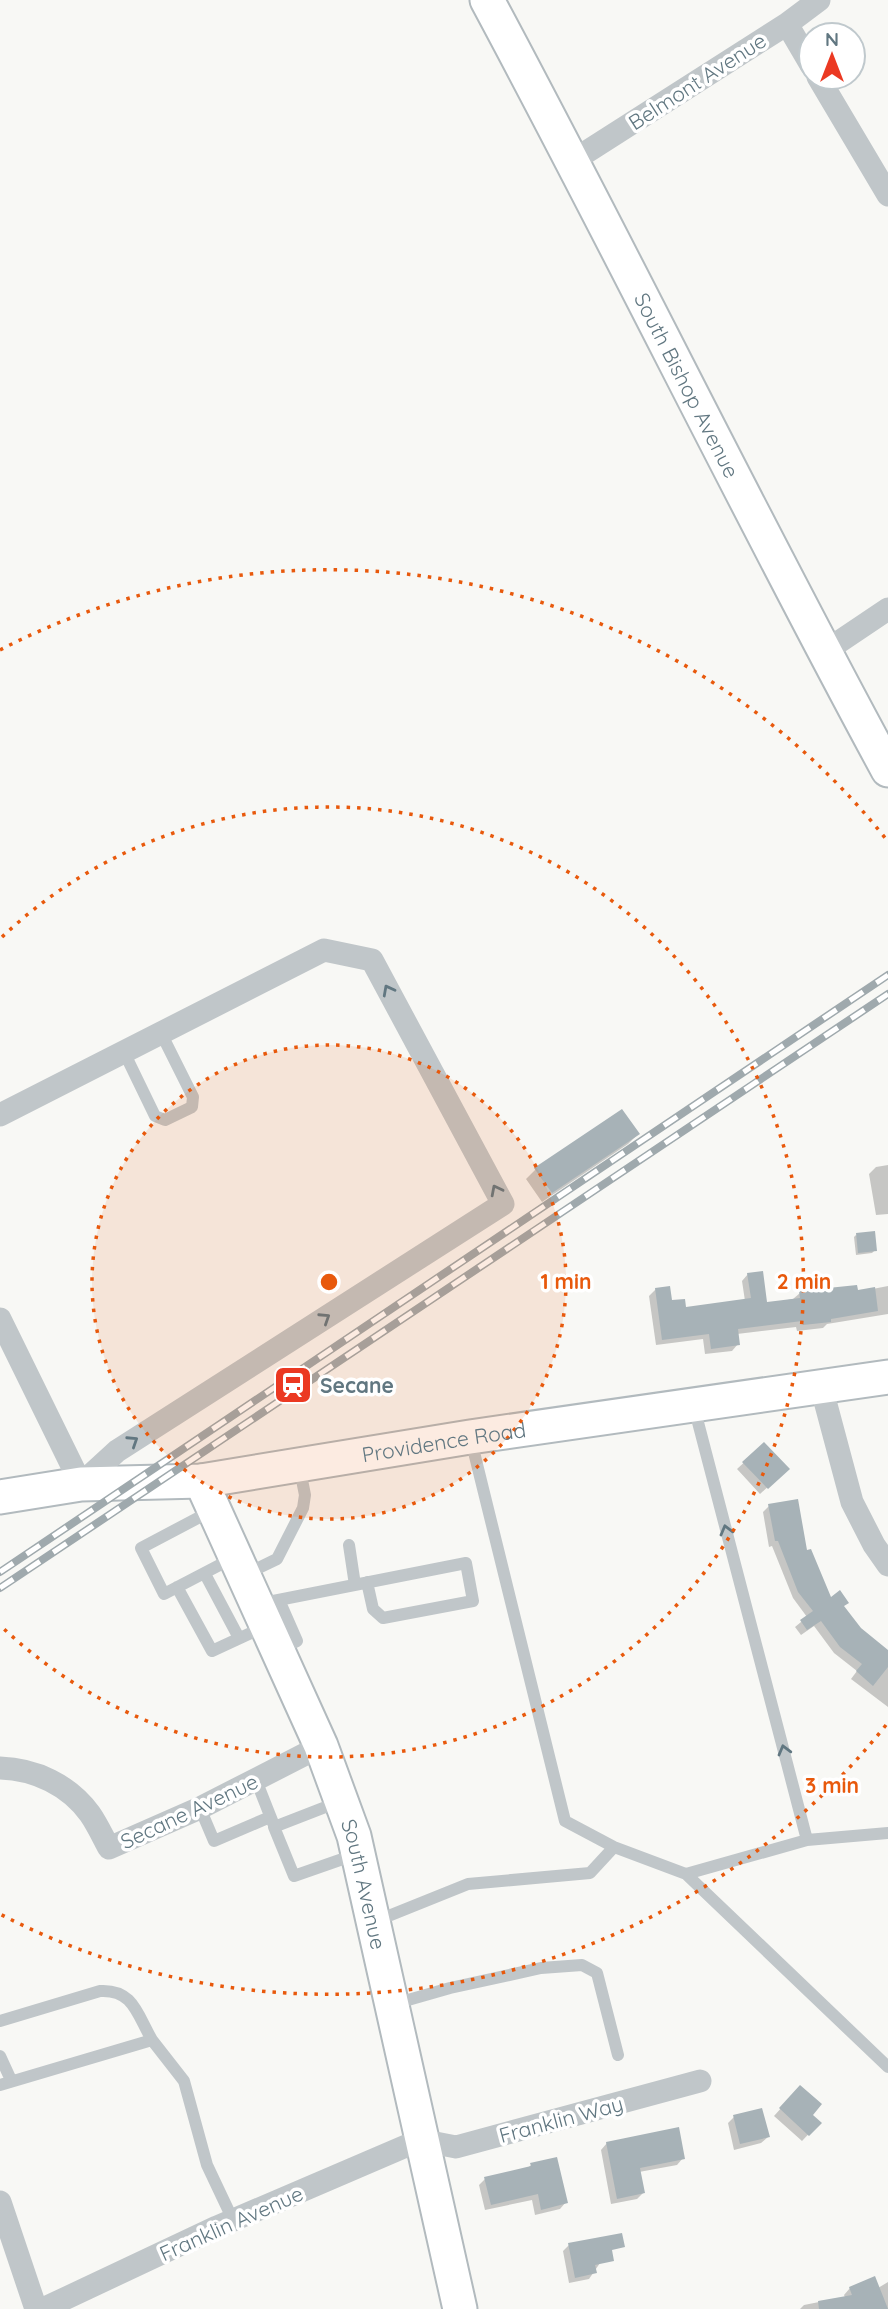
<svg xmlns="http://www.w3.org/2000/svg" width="888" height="2309" font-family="Quicksand,sans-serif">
<rect width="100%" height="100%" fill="#f8f8f5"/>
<path fill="#0003" d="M 638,1134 L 628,1144 L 542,1202 L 526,1179 L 536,1169 Z
M 888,1165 L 888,1214 L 876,1215 L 869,1174 L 876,1167 Z
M 856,1235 L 875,1250 L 872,1253 L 856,1255 L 854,1237 Z
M 748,1274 L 766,1304 L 793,1299 L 800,1293 L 857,1292 L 888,1286 L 888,1314 L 827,1324 L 823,1328 L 797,1331 L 796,1327 L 737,1334 L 738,1344 L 732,1351 L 705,1354 L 703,1339 L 656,1345 L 649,1296 L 656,1289 L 670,1302 L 684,1309 L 745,1301 L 742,1281 Z
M 764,1444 L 787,1469 L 760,1494 L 737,1469 Z
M 769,1506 L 806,1552 L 830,1600 L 843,1607 L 860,1630 L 888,1652 L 888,1707 L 851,1679 L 857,1671 L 834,1653 L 814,1626 L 801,1635 L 795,1627 L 807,1617 L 793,1598 L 772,1546 L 769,1547 L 763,1512 Z
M 800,2087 L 810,2115 L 819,2123 L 802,2141 L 774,2116 Z
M 734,2117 L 768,2137 L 761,2143 L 734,2150 L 728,2123 Z
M 607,2143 L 683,2158 L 677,2165 L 639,2172 L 643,2193 L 637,2199 L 611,2204 L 601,2150 Z
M 531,2165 L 566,2202 L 560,2209 L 535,2215 L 532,2200 L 485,2210 L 479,2185 L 485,2179 L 527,2169 Z
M 569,2245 L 600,2263 L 589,2279 L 569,2283 L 563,2251 Z
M 888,2282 L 888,2309 L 850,2309 L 844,2295 L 850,2288 L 878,2288 Z
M 829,2300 L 831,2309 L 800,2309 L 804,2305 Z"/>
<path fill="#a7b2b7" d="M 622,1109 L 640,1134 L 552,1193 L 534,1168 Z
M 875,1231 L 877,1251 L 858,1253 L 856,1233 Z
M 763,1271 L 767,1302 L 800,1298 L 799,1291 L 857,1285 L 858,1290 L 875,1287 L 878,1311 L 831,1319 L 831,1322 L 803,1325 L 802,1321 L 738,1329 L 740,1345 L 711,1349 L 709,1334 L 662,1340 L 655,1288 L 670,1286 L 672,1300 L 685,1299 L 686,1307 L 751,1298 L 747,1273 Z
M 764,1442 L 790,1469 L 768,1489 L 742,1462 Z
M 798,1499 L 807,1550 L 811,1549 L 831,1597 L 840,1590 L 849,1603 L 844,1606 L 861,1628 L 888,1650 L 888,1667 L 873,1686 L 856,1671 L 862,1664 L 840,1647 L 821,1621 L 807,1630 L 800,1620 L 813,1611 L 798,1592 L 778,1541 L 775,1541 L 768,1504 Z
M 800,2085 L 822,2104 L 813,2115 L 822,2123 L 809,2136 L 779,2108 Z
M 762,2108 L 770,2137 L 740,2144 L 733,2115 Z
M 679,2127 L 685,2159 L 640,2168 L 645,2193 L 617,2199 L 606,2142 Z
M 557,2157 L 568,2203 L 541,2210 L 538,2194 L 491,2205 L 484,2177 L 531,2166 L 530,2163 Z
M 622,2233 L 625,2247 L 612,2250 L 614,2261 L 595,2265 L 597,2273 L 575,2278 L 568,2243 Z
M 875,2276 L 888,2309 L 819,2309 L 818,2301 L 852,2295 L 849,2287 Z"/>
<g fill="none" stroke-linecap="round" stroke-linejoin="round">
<defs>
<g id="secondary">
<path id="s1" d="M 487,0 C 624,255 750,516 888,770"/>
<path id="s2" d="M 201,1481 L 321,1746 L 354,1836 L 460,2309"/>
<path id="s3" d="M 0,1497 L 81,1484 L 201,1481 L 470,1437 L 888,1377"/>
</g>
</defs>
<use href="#secondary" stroke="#b2babe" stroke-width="37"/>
<path stroke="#c0c6c9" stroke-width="12" d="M 124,1052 L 155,1116 L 165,1120 L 192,1107 L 193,1097 L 161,1033
M 694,1407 L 807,1840
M 471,1440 L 565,1821 L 614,1847 L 686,1874 L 888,2067
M 213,1510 L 141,1548 L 164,1594 L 235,1557
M 349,1545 L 355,1585
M 205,1574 L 239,1638
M 246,1574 L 277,1559 L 303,1508 L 305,1495 L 299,1465
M 177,1587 L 212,1651 L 264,1627
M 258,1604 L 466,1563 L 473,1601 L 383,1618 L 373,1609 L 367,1582
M 278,1650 L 297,1641 L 279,1600
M 256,1780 L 273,1823
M 341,1801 L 274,1827 L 294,1876 L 357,1854
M 200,1808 L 214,1841 L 270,1817
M 686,1874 L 807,1840 L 888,1833
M 376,1921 L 468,1884 L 590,1873 L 614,1847
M 394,2004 L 450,1988 L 541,1968 L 582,1965 L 597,1973 L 618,2055
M 0,2021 L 100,1991 C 133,1989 137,2014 152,2040
M 0,2056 L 11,2080
M 0,2085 L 152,2040 L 184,2081 L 207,2165 L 233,2220"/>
<path stroke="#c0c6c9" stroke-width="23" d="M 787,24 L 811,65
M 818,77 L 888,195
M 574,160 L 787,24 L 819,0
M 824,652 L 888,609
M 0,1115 L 324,950 L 372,960 L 503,1204 L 117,1451 L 81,1484 L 0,1319
M 821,1386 L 852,1502 L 874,1545 L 888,1565
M 0,1768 C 35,1769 69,1785 90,1814 C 97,1824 103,1837 109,1848 L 200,1808 L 321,1746
M 0,2202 L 36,2309
M 43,2309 L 217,2227 L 420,2140 L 456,2147 L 700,2081"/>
<use href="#secondary" stroke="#fff" stroke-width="33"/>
<defs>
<path id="rail" d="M 0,1572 L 888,975
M 0,1588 L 888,994"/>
</defs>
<use href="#rail" stroke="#9fa9ad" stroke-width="8"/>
<use href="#rail" stroke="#fff" stroke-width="5" stroke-dasharray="16" stroke-linecap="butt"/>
</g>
<defs><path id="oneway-chevron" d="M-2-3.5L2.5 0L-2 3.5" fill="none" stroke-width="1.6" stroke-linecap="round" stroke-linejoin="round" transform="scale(1.75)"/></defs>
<g stroke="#617781">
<use href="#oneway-chevron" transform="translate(388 990) rotate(-118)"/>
<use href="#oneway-chevron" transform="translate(496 1190) rotate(-117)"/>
<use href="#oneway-chevron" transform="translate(325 1318) rotate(-33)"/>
<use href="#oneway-chevron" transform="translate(133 1441) rotate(-33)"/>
<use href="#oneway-chevron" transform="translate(726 1530) rotate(-105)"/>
<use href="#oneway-chevron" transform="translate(784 1750) rotate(-105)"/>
</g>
<circle cx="329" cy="1282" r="237" fill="#e8590c" fill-opacity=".12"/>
<g fill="none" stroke="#e8590c" stroke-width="3.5" stroke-dasharray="3.5 7">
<circle cx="329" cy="1282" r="237"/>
<path d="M2 937A475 475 0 1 1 2 1627"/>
<path d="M886 1725A712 712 0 0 1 0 1914M0 650A712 712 0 0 1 886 839"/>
</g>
<defs>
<symbol id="station-square" viewBox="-11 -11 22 22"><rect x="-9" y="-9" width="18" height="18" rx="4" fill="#eb3922" stroke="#fff"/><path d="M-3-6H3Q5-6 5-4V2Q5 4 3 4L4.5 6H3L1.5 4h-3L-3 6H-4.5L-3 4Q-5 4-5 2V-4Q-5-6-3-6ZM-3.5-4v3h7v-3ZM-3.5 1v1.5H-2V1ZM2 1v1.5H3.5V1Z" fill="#fff"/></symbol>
</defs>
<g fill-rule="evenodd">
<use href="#station-square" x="271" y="1363" width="44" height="44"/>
</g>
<g text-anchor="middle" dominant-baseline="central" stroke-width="7" stroke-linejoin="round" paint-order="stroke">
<g font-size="21" fill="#617781" stroke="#fff">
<text transform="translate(697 81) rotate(-33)">Belmont Avenue</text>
<text stroke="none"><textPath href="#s1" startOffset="434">South Bishop Avenue</textPath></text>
<text stroke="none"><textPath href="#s3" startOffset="448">Providence Road</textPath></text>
<text transform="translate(189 1811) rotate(-25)">Secane Avenue</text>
<text stroke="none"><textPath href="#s2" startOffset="436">South Avenue</textPath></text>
<text transform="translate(561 2119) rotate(-15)">Franklin Way</text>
<text transform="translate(231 2223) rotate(-24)">Franklin Avenue</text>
</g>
<g font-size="21" font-weight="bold" fill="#617781" stroke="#fff" text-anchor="start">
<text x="320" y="1385">Secane</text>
</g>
</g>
<circle cx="329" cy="1282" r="10" fill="#e8590c" stroke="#fff" stroke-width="3.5"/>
<g font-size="21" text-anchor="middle" font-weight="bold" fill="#e8590c" stroke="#fff" stroke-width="7" stroke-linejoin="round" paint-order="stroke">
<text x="566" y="1289">1 min</text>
<text x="804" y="1289">2 min</text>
<text x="832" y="1793">3 min</text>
</g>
<g transform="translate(832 56)"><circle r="33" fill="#ffffff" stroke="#c0c9cd" stroke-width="2"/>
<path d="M0-5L12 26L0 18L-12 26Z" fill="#eb3922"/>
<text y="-10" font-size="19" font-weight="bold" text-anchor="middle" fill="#617781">N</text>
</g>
</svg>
